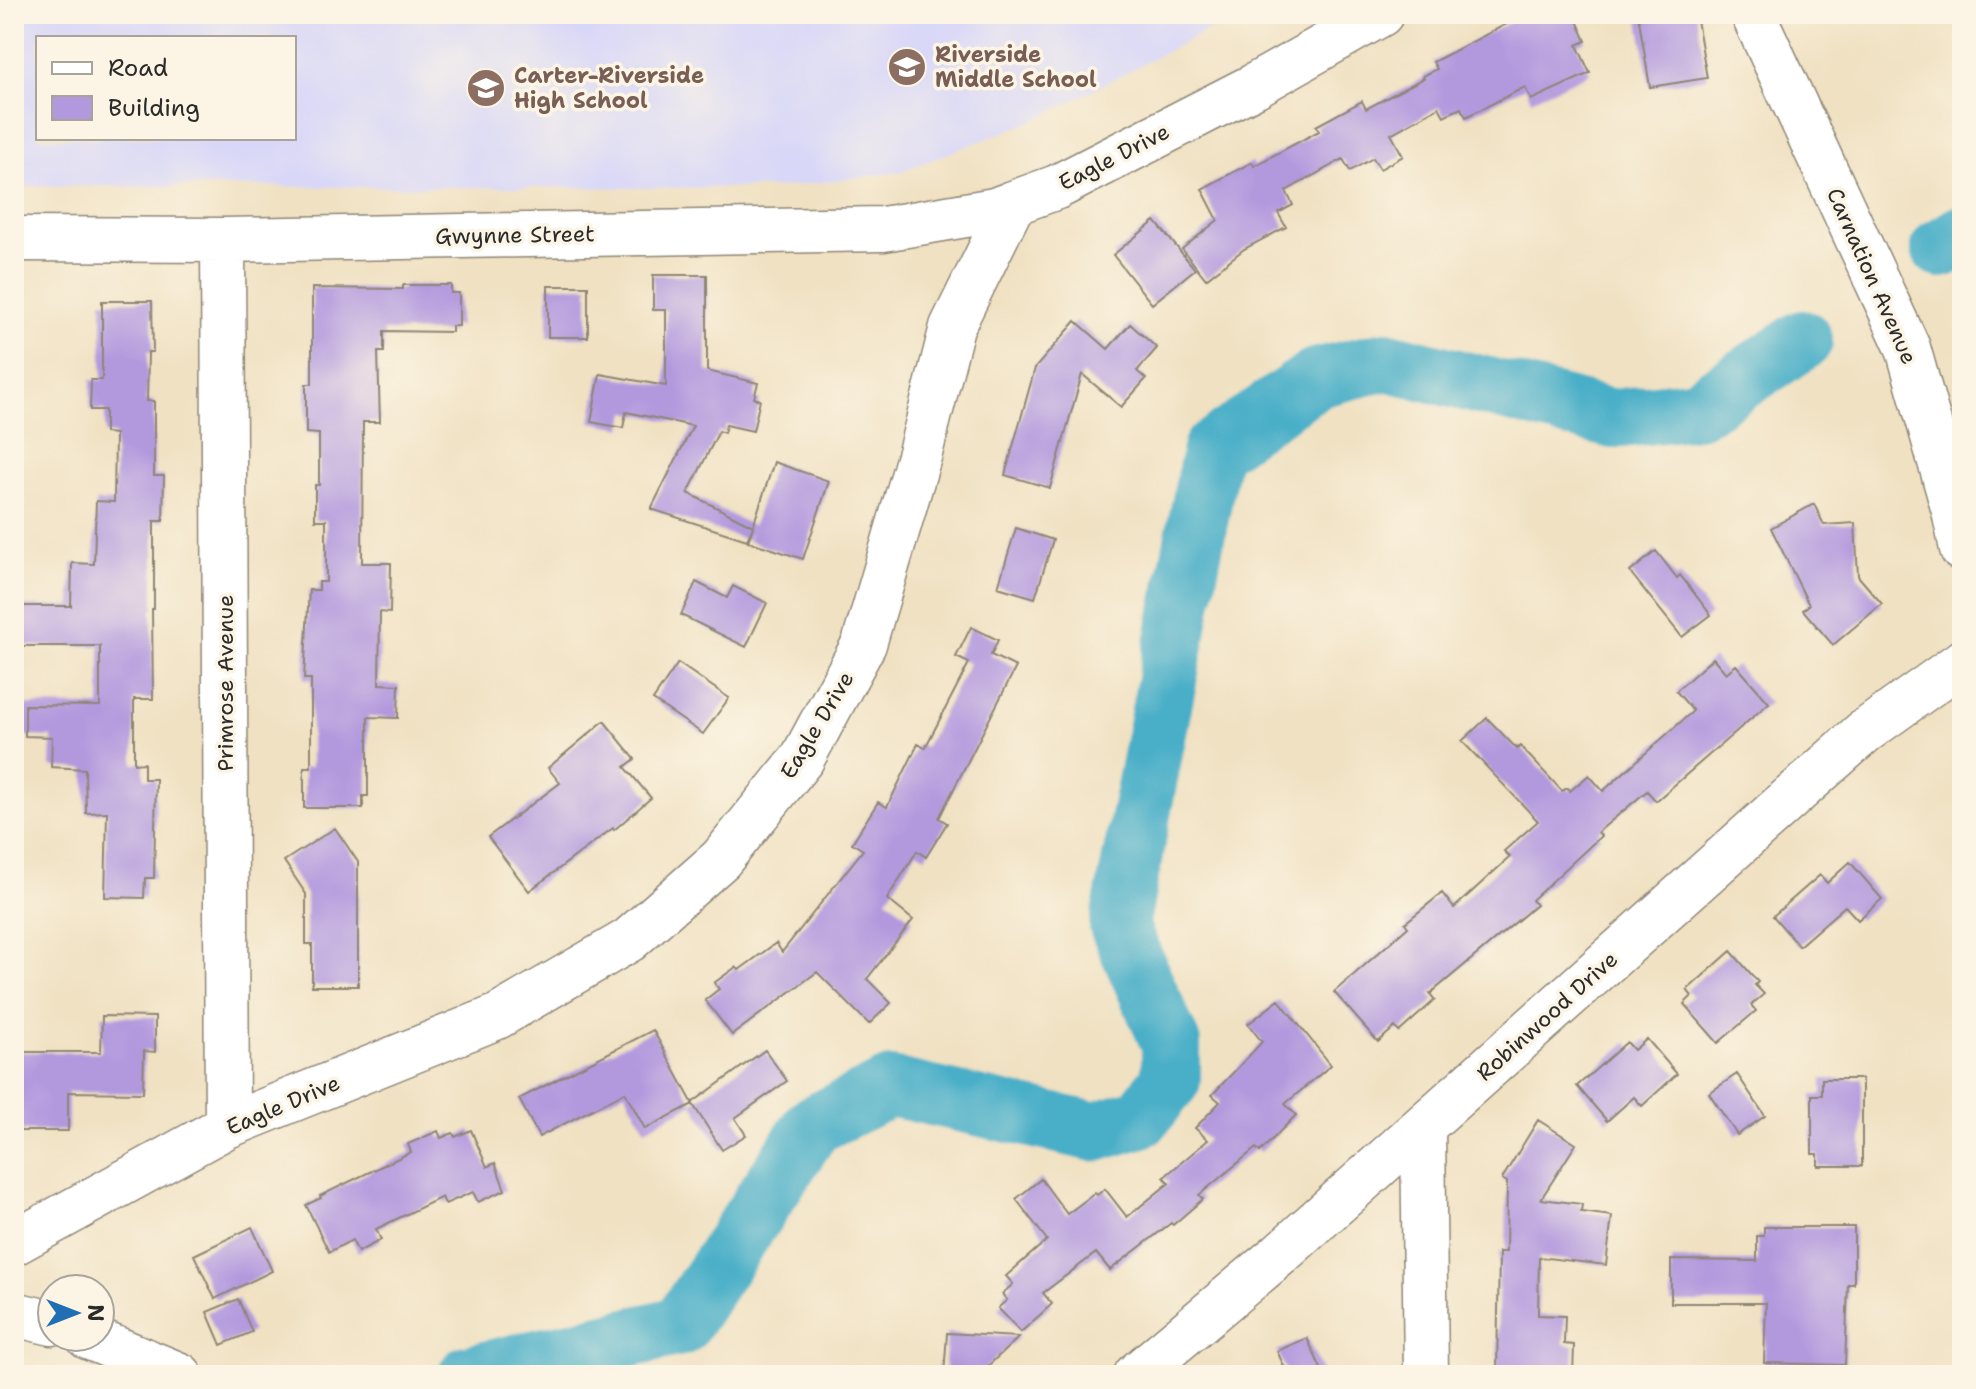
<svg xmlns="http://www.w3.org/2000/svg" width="1976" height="1389" font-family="'Shantell Sans',sans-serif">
<rect width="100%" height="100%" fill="#fcf5e5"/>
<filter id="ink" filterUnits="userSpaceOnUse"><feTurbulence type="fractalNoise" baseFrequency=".0125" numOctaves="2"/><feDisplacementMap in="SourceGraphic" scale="16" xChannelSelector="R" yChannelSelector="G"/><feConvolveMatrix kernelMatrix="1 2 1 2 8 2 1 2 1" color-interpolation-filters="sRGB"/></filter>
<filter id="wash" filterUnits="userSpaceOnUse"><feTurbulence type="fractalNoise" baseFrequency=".006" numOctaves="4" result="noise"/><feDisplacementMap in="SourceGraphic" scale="32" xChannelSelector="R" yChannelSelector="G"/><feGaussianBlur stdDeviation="1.8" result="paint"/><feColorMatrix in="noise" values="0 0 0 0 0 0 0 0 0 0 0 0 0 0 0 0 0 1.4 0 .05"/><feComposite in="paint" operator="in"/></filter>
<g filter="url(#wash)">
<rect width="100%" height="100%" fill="#f0e1c2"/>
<path fill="#d8d7f8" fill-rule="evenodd" d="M 14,14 L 1239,14 L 1033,121 L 899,172 L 778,188 L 14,186 ZM 38,38 L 294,38 L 294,138 L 38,138 Z"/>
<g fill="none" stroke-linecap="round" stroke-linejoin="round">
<path stroke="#49afc8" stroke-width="60" d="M 1941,248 L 1962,235
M 468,1375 L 680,1326 L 813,1125 L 891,1087 L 1095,1132 L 1141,1118 L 1171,1080 L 1171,1044 L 1119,926 L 1212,450 L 1316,378 L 1386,361 L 1613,419 L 1697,409 L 1803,340"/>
</g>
<g id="blocks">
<path fill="#b299de" d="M 1526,14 L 1574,14 L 1586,41 L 1577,45 L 1590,73 L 1531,100 L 1525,87 L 1466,117 L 1461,108 L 1444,116 L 1439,107 L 1391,134 L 1403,156 L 1380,169 L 1373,158 L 1350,171 L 1343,159 L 1286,191 L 1293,205 L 1278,213 L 1286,227 L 1244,249 L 1206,279 L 1182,249 L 1218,220 L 1202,189 L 1252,162 L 1254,166 L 1319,131 L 1316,126 L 1362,101 L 1366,109 L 1424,78 L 1423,76 L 1437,69 L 1433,62 Z
M 1638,14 L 1696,14 L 1707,78 L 1650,87 Z
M 1155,221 L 1195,269 L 1152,304 L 1113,255 Z
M 653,275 L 707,275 L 707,371 L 758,383 L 754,398 L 760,400 L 753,431 L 726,425 L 724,433 L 719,431 L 688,493 L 753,526 L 774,462 L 829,481 L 803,559 L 748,541 L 753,527 L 747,540 L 651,509 L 693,426 L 626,412 L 623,428 L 591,422 L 600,374 L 666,386 L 666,310 L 653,310 Z
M 403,285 L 451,285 L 451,293 L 459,293 L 459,326 L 452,326 L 452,332 L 384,331 L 384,352 L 378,352 L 380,422 L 363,422 L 362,563 L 391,563 L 390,613 L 380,612 L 379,684 L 399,685 L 398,718 L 368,717 L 368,796 L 363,796 L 363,808 L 304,808 L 304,767 L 311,767 L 311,679 L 304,679 L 309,590 L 319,590 L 319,582 L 326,582 L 326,520 L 315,520 L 315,485 L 319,485 L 319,434 L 306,433 L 306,384 L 312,384 L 312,288 L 403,289 Z
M 548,286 L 588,286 L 588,337 L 548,337 Z
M 102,301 L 152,301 L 153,352 L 148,352 L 147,401 L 154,401 L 154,476 L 164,476 L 163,521 L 154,521 L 154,609 L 152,609 L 153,699 L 134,699 L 134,764 L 144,763 L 144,779 L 156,779 L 154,878 L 145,878 L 144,898 L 105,897 L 107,812 L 86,813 L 85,769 L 51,767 L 52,737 L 25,736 L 25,705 L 100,706 L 100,646 L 14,646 L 14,606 L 71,606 L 72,563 L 94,564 L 96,501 L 114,502 L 115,434 L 105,433 L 105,410 L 90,410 L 91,380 L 102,380 Z
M 1076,321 L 1108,349 L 1130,324 L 1157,348 L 1137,371 L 1146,379 L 1121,407 L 1082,374 L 1050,488 L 1005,475 L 1035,368 Z
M 1814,504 L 1824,525 L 1855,523 L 1858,576 L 1882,604 L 1833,645 L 1803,610 L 1809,605 L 1771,528 Z
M 1016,528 L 1053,540 L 1035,598 L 998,587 Z
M 1656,551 L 1677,578 L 1680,575 L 1711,615 L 1682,637 L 1630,572 Z
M 696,582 L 727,598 L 733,586 L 767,603 L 746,647 L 681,615 Z
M 971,627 L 998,640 L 991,655 L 1016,667 L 939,818 L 947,823 L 926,857 L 917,851 L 887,899 L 913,920 L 867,979 L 891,1003 L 869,1024 L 817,972 L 732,1035 L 705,1000 L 719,989 L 714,983 L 736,967 L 739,970 L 776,943 L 782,952 L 863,850 L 852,843 L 878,802 L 887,807 L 918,744 L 925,748 L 969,663 L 956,657 Z
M 1713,658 L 1726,673 L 1736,665 L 1769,703 L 1656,801 L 1647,791 L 1598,832 L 1601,836 L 1532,900 L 1536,905 L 1430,994 L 1435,1000 L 1399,1032 L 1395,1027 L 1378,1042 L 1334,992 L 1408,927 L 1405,923 L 1442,893 L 1454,908 L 1510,857 L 1504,851 L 1538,821 L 1462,741 L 1487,718 L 1517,749 L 1520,746 L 1562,791 L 1567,788 L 1570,791 L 1589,775 L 1603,791 L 1693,711 L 1676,691 Z
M 678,663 L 729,698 L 703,734 L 653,700 Z
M 604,721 L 635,759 L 625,767 L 651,798 L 614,830 L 613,828 L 529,891 L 488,837 L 560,783 L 548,768 Z
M 335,828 L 358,862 L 358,986 L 312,986 L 312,944 L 306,944 L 306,894 L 284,861 Z
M 1850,862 L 1882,899 L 1858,920 L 1845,906 L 1799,946 L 1773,916 L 1820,875 L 1827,883 Z
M 1731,951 L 1758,982 L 1755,985 L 1764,994 L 1751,1005 L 1756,1011 L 1718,1043 L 1684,1004 L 1692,996 L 1687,990 Z
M 1279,1000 L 1331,1065 L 1285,1104 L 1296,1115 L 1260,1152 L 1256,1148 L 1199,1195 L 1203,1199 L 1173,1225 L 1171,1223 L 1110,1270 L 1096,1253 L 1043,1293 L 1052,1304 L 1021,1332 L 998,1308 L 1007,1300 L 1002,1294 L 1013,1284 L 1006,1276 L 1047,1240 L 1016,1199 L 1041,1179 L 1067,1214 L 1095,1193 L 1097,1195 L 1105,1189 L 1127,1217 L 1169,1183 L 1164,1177 L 1208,1140 L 1195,1128 L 1220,1102 L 1212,1095 L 1262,1042 L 1248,1024 Z
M 102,1016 L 155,1017 L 155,1052 L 144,1051 L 143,1093 L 68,1092 L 68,1131 L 14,1131 L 14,1052 L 101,1052 Z
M 653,1030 L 693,1104 L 645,1129 L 625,1092 L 539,1137 L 519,1099 Z
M 1647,1039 L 1677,1074 L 1642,1106 L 1634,1097 L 1607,1121 L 1577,1086 L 1627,1042 L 1634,1050 Z
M 765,1050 L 787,1081 L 735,1118 L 746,1135 L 722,1150 L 692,1103 Z
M 1737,1074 L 1765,1116 L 1737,1135 L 1709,1093 Z
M 1822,1079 L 1862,1079 L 1862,1166 L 1818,1166 L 1818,1154 L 1812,1154 L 1812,1095 L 1822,1095 Z
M 1538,1120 L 1576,1144 L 1541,1199 L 1582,1204 L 1581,1212 L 1612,1216 L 1606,1265 L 1539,1257 L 1538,1315 L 1565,1316 L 1564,1344 L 1574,1345 L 1573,1375 L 1497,1372 L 1499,1252 L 1506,1252 L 1507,1182 L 1502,1179 Z
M 471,1130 L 487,1167 L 495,1163 L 505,1190 L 478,1202 L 473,1192 L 445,1204 L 442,1197 L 376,1229 L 381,1240 L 358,1252 L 352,1240 L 329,1252 L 306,1205 L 321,1198 L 320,1196 L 411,1152 L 408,1144 L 438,1131 L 441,1138 L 453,1133 L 455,1137 Z
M 252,1227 L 272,1271 L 215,1299 L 194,1255 Z
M 1764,1227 L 1854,1227 L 1854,1284 L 1848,1284 L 1845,1365 L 1764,1363 L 1766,1303 L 1671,1303 L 1671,1260 L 1757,1261 L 1757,1236 L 1764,1236 Z
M 238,1299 L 252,1332 L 221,1345 L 207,1312 Z
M 947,1333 L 1019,1337 L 978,1375 L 944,1375 Z
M 1307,1338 L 1324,1375 L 1288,1375 L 1277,1351 Z"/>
</g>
</g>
<g filter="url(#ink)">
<use href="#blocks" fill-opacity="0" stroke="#8e8676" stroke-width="2"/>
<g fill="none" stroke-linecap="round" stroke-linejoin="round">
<defs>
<path id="minor" d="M 1753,14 L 1908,348 L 1954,511 L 1962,549
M 14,239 L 223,240 L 883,229 L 995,210 L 1013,203
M 223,240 L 227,1126
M 1423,1127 L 1426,1375
M 14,1243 L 227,1126 L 497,1017 L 629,940 L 721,859 L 802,759 L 864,644 L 920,453 L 952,327 L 1013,203 L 1057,187 L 1254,86 L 1381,14
M 14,1314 L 52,1323
M 88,1337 L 180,1375
M 1136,1375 L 1280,1254 L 1864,732 L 1962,662"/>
</defs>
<use href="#minor" stroke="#8e8676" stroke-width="47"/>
<use href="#minor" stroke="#fff" stroke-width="44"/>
</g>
</g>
<defs>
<symbol id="school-disc" viewBox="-11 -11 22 22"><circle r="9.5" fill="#8d6e63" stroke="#fcf5e5"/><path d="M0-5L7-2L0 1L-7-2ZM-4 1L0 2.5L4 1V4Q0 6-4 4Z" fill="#fff"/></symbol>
</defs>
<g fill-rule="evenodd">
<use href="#school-disc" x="885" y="45" width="44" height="44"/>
<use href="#school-disc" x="464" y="66" width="44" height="44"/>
</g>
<g text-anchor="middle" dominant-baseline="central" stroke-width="7" stroke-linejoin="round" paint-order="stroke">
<g font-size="22" font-weight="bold" fill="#785e54" stroke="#fcf5e5" text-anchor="start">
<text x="935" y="54">Riverside<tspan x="935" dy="25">Middle School</tspan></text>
<text x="514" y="75">Carter-Riverside<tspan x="514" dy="25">High School</tspan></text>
</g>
<g font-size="22" fill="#2b2b2b" stroke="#fcf5e5">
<text transform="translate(1114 157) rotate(-27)">Eagle Drive</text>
<text transform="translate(515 235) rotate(-1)">Gwynne Street</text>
<text transform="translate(1872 276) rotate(66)">Carnation Avenue</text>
<text transform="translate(225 683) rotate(-90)">Primrose Avenue</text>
<text transform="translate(817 725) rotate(-59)">Eagle Drive</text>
<text transform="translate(1547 1016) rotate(-42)">Robinwood Drive</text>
<text transform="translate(283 1105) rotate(-23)">Eagle Drive</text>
</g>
</g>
<rect width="1976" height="1389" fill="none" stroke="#fcf5e5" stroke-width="48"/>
<rect x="36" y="36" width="260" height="104" fill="#fcf5e5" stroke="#a8a49b" stroke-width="2"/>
<rect x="52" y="62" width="40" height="12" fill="#ffffff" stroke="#a8a49b" stroke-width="2"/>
<text x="108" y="76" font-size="24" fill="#2b2b2b">Road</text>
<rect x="52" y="96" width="40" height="24" fill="#b299de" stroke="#a8a49b" stroke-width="2"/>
<text x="108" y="116" font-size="24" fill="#2b2b2b">Building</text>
<g transform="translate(76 1313) rotate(90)"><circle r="38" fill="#fcf5e5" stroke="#a8a49b" stroke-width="2"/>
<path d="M0-6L14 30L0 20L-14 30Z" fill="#1f6fb2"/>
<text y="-12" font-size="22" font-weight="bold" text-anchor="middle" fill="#2b2b2b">N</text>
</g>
</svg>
